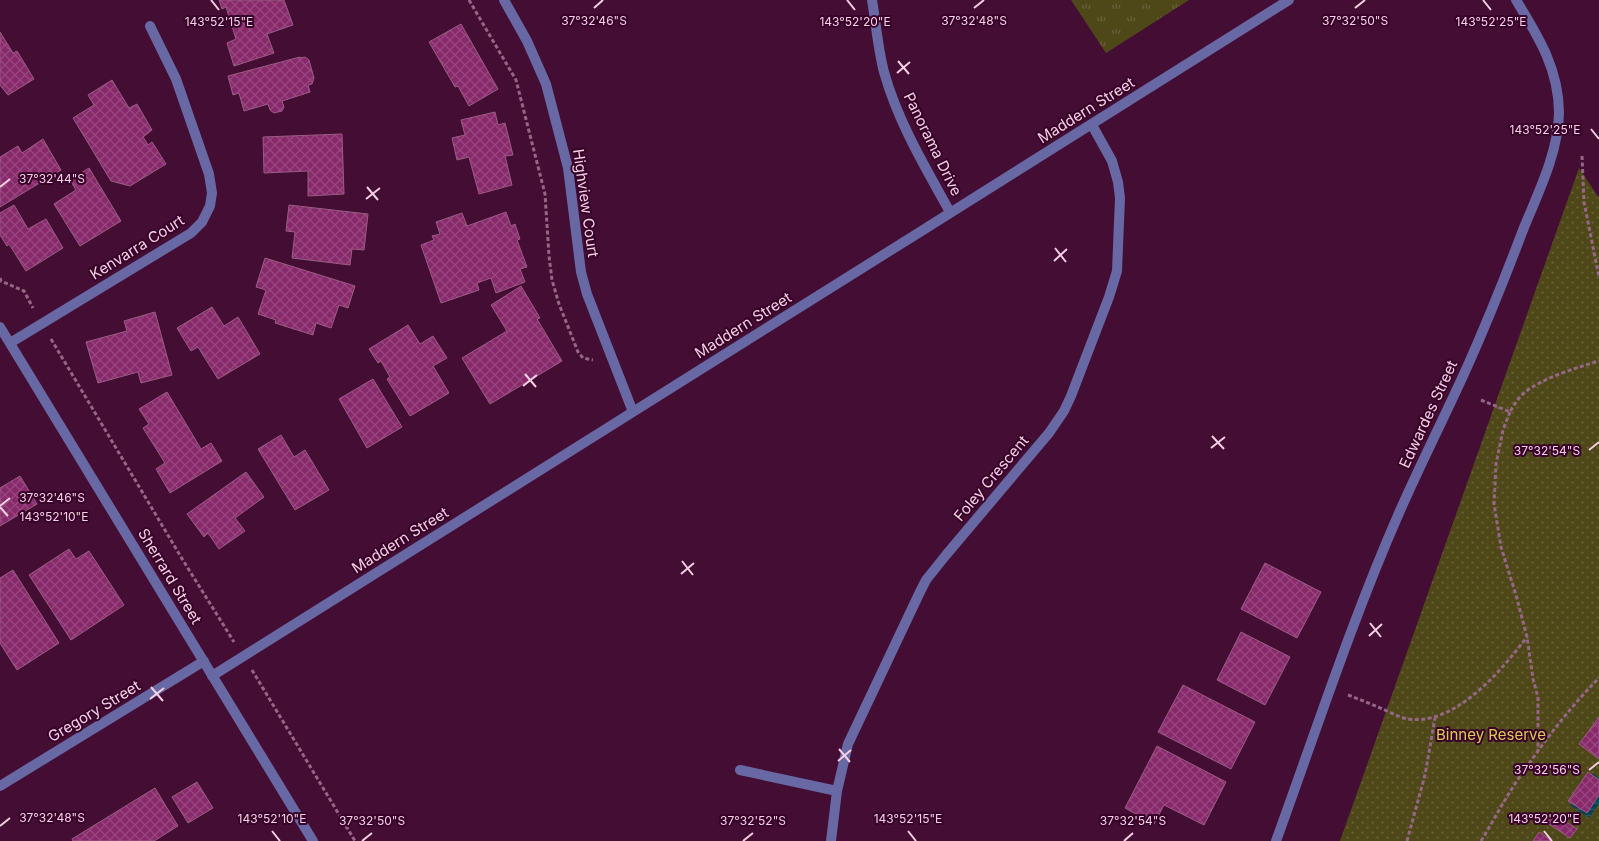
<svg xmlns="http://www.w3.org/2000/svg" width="1599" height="841" font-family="Inter,sans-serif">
<defs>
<pattern id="grass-tufts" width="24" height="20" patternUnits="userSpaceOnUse" patternTransform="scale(1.25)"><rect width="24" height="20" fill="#4e4819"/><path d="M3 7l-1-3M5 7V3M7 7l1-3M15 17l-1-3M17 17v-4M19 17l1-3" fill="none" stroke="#68613a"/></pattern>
<pattern id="park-dots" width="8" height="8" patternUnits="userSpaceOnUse" patternTransform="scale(1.25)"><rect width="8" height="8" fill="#4e4819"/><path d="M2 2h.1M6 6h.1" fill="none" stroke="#68613a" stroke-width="1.8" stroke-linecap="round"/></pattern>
<pattern id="water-rules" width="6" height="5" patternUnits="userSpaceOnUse" patternTransform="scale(1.25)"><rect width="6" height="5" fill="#0b4050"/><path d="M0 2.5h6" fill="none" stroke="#2f5b69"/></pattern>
<pattern id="building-cross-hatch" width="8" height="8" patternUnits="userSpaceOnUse" patternTransform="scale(1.25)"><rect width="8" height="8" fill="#87296a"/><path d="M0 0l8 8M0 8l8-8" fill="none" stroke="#98477f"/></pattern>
</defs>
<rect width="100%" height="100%" fill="#440d34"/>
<path fill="url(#grass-tufts)" d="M 1071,0 L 1189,0 L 1106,53 Z"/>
<path fill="url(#park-dots)" d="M 1579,168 L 1599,198 L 1599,841 L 1340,841 Z"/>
<path fill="url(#water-rules)" d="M 1593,773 L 1599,778 L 1599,804 L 1589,818 L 1570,805 Z"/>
<path fill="url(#building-cross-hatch)" stroke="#9a5c83" d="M 219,0 L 284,0 L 293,25 L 267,34 L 274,53 L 234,66 L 227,43 L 236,39 L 226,7 L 222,9 Z
M 461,24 L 498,89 L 469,106 L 458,86 L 455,87 L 429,42 Z
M 0,32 L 13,53 L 17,51 L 34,79 L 8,95 L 0,85 Z
M 300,57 L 300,58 L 305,57 L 309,60 L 314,78 L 312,84 L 308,85 L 310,92 L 282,101 L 284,107 L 282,111 L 274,113 L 270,110 L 268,104 L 244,111 L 239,93 L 233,95 L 228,76 Z
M 112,80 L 129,108 L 137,104 L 152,130 L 143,137 L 148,145 L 152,142 L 166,164 L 130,186 L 111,181 L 73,118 L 94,105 L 88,95 Z
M 495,112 L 498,125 L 505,123 L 513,155 L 505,156 L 512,185 L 479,194 L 469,157 L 457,160 L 452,138 L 465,135 L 461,120 Z
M 342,134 L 344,194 L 308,196 L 308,171 L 264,173 L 263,137 Z
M 43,139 L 61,170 L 0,207 L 0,157 L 18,146 L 22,153 Z
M 89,168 L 121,221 L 80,246 L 54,204 L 76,190 L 70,180 Z
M 14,205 L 28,229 L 46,219 L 63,248 L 26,271 L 9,244 L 7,246 L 0,235 L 0,213 Z
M 289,205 L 368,214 L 364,250 L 352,249 L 350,265 L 292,258 L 295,232 L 286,231 Z
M 506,212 L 511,226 L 515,224 L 520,239 L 517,240 L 527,267 L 520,269 L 525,282 L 496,293 L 491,278 L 477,283 L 479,290 L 441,303 L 421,245 L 434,240 L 432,236 L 440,234 L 436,222 L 462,213 L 467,226 Z
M 265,258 L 355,286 L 348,308 L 339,305 L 331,328 L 316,323 L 313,335 L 275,323 L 276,320 L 258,314 L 266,290 L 256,287 Z
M 521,286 L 540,318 L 537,319 L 562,361 L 490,404 L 462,358 L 507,331 L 491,305 Z
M 212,307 L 224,326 L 238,317 L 260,354 L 218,379 L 198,347 L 191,351 L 177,328 Z
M 155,312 L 172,375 L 141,383 L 138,372 L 98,383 L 86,342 L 127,331 L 124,321 Z
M 408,325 L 420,344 L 433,336 L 447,358 L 433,366 L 449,393 L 410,416 L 387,379 L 390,377 L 381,361 L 378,363 L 369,349 Z
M 373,379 L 402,427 L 367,448 L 339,399 Z
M 167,392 L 201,449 L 211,443 L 222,461 L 170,493 L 156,469 L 165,463 L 143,428 L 149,424 L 139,409 Z
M 281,435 L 294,457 L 305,450 L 329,490 L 295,510 L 258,449 Z
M 246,472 L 264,497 L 235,518 L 245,531 L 219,549 L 208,533 L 204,537 L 187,514 Z
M 20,476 L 37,504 L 0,526 L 0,488 Z
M 69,549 L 76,559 L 89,551 L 124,605 L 71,640 L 29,575 Z
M 1265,563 L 1321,592 L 1297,638 L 1241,609 Z
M 13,570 L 59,643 L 17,670 L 0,643 L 0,578 Z
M 1241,632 L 1290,657 L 1265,705 L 1217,680 Z
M 1183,685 L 1255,722 L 1231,769 L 1158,732 Z
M 1599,717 L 1599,759 L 1579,744 Z
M 1157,746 L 1226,782 L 1204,825 L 1164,805 L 1154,824 L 1125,808 Z
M 1588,772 L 1599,780 L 1599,795 L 1587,813 L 1568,801 Z
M 197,782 L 213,808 L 188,823 L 172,797 Z
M 155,788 L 178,826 L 154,841 L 73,841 L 72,839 Z
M 1553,813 L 1577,829 L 1570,838 L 1546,822 Z
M 1539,832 L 1552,841 L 1533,841 Z"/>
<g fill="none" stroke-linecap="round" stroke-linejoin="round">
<path stroke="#956785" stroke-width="3" stroke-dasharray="4 2.5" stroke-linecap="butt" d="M 469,0 L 516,80 L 545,194 L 549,256 L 552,280 L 559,304 L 578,352 L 583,358 L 593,360
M 1582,156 L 1584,202 L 1599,277
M 0,278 L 1,281 L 24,291 L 33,308
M 51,339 L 181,557 L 234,642
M 1481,400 L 1510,412 C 1514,405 1518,398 1524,393 C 1540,379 1578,367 1599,361
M 1510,412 L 1503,430 L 1496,464 L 1494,504 L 1501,547 L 1516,595 L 1527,637 L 1533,679 L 1538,697 L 1538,752
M 252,670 L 355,841
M 1348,695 C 1361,700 1374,705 1387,711 C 1394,714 1401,718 1408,719 C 1455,726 1501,671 1527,637
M 1407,841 L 1425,775 L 1435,718
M 1481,841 C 1494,820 1505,798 1519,778 C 1543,743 1569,708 1599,678"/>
<path stroke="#6768a4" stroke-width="10" d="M 504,0 L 527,41 L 546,84 L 568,168 L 581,272 L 587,294 L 633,412
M 872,0 C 876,24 878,49 884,72 C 898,122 925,167 950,212
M 0,327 L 313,841
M 10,343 L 191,233 L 202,222 L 210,206 L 212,193 L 209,174 L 176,79 L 150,26
M 212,676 C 570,448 931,227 1289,0
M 740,770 L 837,791
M 0,786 L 204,661
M 831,841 L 837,791 L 848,744 L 919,594 L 926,580 L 946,555 L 1049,433 L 1064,411 L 1071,396 L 1109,297 L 1117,271 L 1120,198 L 1118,182 L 1112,161 L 1092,125
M 1276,841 C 1316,731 1352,620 1399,513 C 1421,463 1446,414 1468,365 C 1488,320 1506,275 1523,230 C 1538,193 1558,154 1559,113 C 1559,69 1538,36 1516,0"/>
</g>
<path fill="none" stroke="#f2cfe3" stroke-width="2" d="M 211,0 L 219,10M 847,0 L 855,10M 1483,0 L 1491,10M 594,8 L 603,0M 974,8 L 984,0M 1355,8 L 1365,0M 898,61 L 909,74M 897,73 L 910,62M 1591,129 L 1599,139M 0,187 L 10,179M 367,187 L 378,200M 366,199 L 380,188M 1055,248 L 1066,262M 1054,261 L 1067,249M 525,374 L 536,387M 523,386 L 537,375M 1212,436 L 1224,449M 1211,448 L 1225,437M 1589,450 L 1599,442M 0,506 L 10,498M 0,507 L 8,516M 682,561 L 693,575M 681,574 L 694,563M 1370,623 L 1381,637M 1369,636 L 1382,624M 151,687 L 163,701M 150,699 L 164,688M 839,749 L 850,762M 838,761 L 851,750M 1589,770 L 1599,762M 0,826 L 10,818M 272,831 L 280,841M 908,831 L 916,841M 1544,831 L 1552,841M 362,841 L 372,833M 743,841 L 753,833M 1124,841 L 1133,833"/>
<g text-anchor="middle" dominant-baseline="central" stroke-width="4" stroke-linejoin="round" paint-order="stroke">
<g font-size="15" fill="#f2cfe3" stroke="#39022a">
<text transform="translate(1086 110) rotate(-32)">Maddern Street</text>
<text transform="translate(933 144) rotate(64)">Panorama Drive</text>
<text transform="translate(586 203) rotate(82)">Highview Court</text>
<text transform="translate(137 247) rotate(-32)">Kenvarra Court</text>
<text transform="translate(743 325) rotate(-32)">Maddern Street</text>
<text transform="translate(1428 414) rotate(-65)">Edwardes Street</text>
<text transform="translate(991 478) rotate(-50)">Foley Crescent</text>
<text transform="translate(400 540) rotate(-32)">Maddern Street</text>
<text transform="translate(170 576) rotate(59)">Sherrard Street</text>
<text transform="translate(94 711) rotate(-31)">Gregory Street</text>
</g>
<g font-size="15" fill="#dacb51" stroke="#39022a">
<text x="1491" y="734">Binney Reserve</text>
</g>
</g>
<g font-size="12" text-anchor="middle" fill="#f2cfe3" stroke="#39022a" stroke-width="4" stroke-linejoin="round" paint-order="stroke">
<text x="594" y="25">37°32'46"S</text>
<text x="974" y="25">37°32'48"S</text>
<text x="1355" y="25">37°32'50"S</text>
<text x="855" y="26">143°52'20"E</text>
<text x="219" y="26">143°52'15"E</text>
<text x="1491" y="26">143°52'25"E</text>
<text x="1545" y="134">143°52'25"E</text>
<text x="52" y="183">37°32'44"S</text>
<text x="1547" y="455">37°32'54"S</text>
<text x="52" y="502">37°32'46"S</text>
<text x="54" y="521">143°52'10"E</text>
<text x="1547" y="774">37°32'56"S</text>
<text x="52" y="822">37°32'48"S</text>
<text x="272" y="823">143°52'10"E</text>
<text x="908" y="823">143°52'15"E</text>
<text x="1544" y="823">143°52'20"E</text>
<text x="372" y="825">37°32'50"S</text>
<text x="753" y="825">37°32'52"S</text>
<text x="1133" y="825">37°32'54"S</text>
</g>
</svg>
